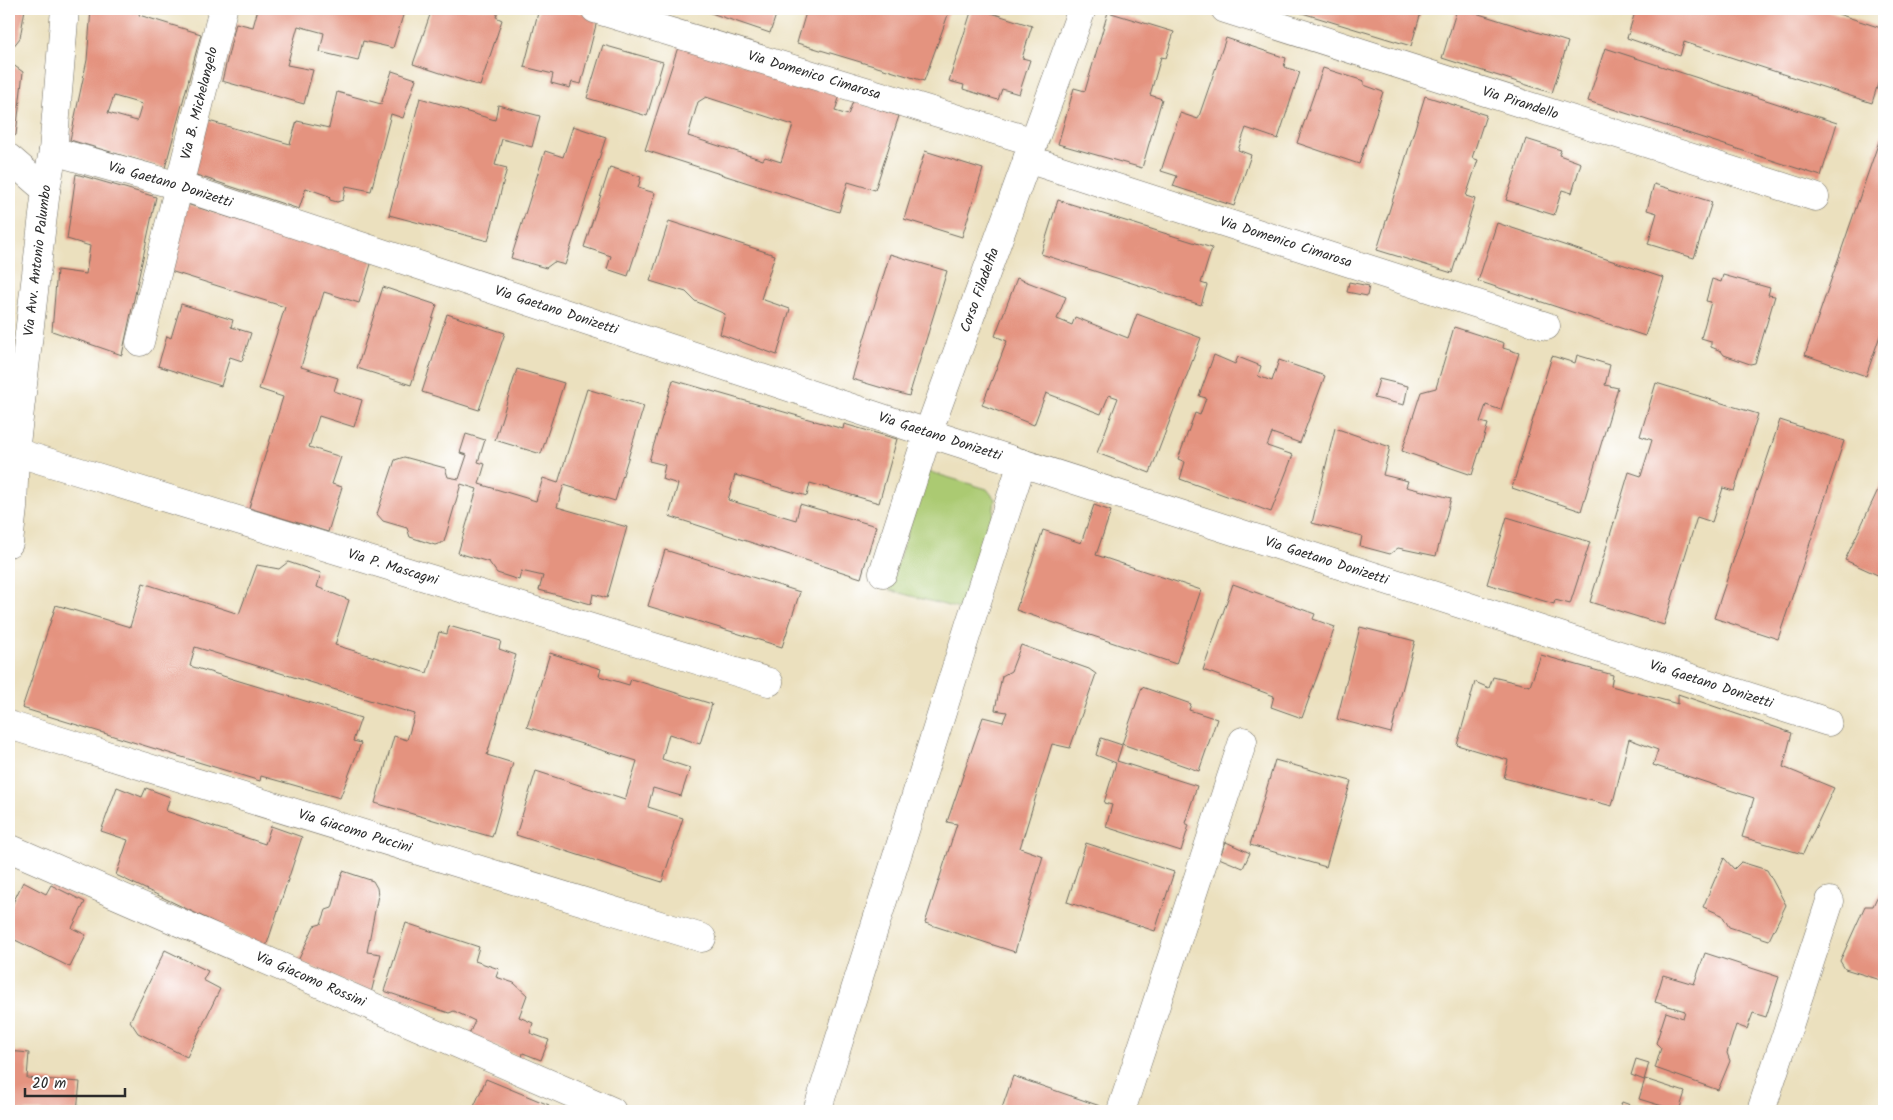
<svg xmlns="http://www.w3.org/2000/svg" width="1893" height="1120" font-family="Kalam,sans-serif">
<rect width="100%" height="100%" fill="#fff"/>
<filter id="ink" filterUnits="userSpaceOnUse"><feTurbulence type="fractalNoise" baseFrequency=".02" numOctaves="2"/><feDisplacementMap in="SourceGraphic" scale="10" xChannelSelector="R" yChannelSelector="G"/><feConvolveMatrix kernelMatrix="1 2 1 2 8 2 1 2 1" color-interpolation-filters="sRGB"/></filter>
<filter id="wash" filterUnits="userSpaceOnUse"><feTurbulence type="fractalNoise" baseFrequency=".0096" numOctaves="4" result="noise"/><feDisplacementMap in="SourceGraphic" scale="20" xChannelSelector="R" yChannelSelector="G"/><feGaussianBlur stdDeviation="1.12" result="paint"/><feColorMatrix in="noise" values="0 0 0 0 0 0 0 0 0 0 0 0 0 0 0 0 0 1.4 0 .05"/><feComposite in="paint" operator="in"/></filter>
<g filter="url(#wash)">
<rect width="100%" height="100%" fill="#ebe0be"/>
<path fill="#abca72" stroke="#6b7a4e" d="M 930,472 L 987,489 L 995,499 L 993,516 L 963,610 L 889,590 L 926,473 Z"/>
<g id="blocks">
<path fill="#e4937f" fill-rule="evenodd" d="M 9,9 L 25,9 L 20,38 L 9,52 Z
M 91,9 L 141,9 L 139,15 L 201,34 L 165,168 L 70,140 L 87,60 ZM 114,96 L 142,104 L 137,121 L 108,113 Z
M 258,9 L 405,9 L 393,48 L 363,41 L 358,61 L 320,52 L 324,33 L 298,26 L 287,65 L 313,70 L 304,104 L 222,81 L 236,23 L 253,27 Z
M 432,9 L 499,9 L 496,17 L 502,20 L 480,86 L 413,64 Z
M 539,9 L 565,9 L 598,17 L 581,84 L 572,82 L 570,88 L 551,83 L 553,74 L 524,67 Z
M 699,9 L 778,9 L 770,33 Z
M 807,9 L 940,9 L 949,12 L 924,81 L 797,43 Z
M 972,9 L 979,9 L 1032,26 L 1022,58 L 1030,60 L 1019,94 L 1002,89 L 998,100 L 963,89 L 964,85 L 949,81 Z
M 1289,9 L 1422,9 L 1411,46 Z
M 1457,9 L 1463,9 L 1568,42 L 1552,93 L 1442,58 Z
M 1636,9 L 1823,9 L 1884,29 L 1884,64 L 1872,103 L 1684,42 L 1680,56 L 1627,38 Z
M 1108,12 L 1174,32 L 1166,58 L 1161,57 L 1150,95 L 1162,99 L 1142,168 L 1058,144 L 1074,88 L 1085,91 Z
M 1226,38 L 1286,58 L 1284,67 L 1300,72 L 1278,139 L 1246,128 L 1238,150 L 1251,155 L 1234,206 L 1173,186 L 1177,176 L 1161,171 L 1180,113 L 1198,119 Z
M 679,44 L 840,95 L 835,111 L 848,115 L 853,101 L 899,116 L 875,190 L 848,182 L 839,212 L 645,150 ZM 706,97 L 793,125 L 781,162 L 765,157 L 763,160 L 688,136 L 698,102 Z
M 603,45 L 663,62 L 647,116 L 587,98 Z
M 1605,48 L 1837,123 L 1821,176 L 1588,101 Z
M 9,62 L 23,72 L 16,135 L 9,139 Z
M 1323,68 L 1364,81 L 1364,85 L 1383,92 L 1359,164 L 1297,143 Z
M 392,71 L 416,79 L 403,118 L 391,114 L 371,191 L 346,186 L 343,200 L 337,202 L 330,200 L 329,196 L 306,188 L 299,209 L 187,172 L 205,120 L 290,144 L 297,121 L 329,128 L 337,92 L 381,104 Z
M 1425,96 L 1486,115 L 1472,158 L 1478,160 L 1466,196 L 1475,199 L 1452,273 L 1377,250 Z
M 420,98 L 495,120 L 498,105 L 540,116 L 532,147 L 502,139 L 495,165 L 507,168 L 488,241 L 389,215 Z
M 573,126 L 606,137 L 565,265 L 554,262 L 546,268 L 511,258 L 545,151 L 563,157 Z
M 1884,127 L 1884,324 L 1866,376 L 1805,355 Z
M 1526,139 L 1561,150 L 1559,155 L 1581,163 L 1572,193 L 1562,190 L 1554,215 L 1506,200 Z
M 925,151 L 983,169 L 962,237 L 904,219 Z
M 610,167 L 641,177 L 638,188 L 655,193 L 628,276 L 607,269 L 611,256 L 584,247 Z
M 76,174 L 156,197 L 122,355 L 52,331 L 57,270 L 86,274 L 90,246 L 67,239 Z
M 1654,184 L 1712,202 L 1694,258 L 1648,244 L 1657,213 L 1647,210 Z
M 1058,200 L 1212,248 L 1201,283 L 1207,285 L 1201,305 L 1041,254 Z
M 180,202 L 372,261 L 359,303 L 324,292 L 301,367 L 338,378 L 334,391 L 362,400 L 354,427 L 319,416 L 309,447 L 341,457 L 332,484 L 342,487 L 328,532 L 249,508 L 283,397 L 259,389 L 285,307 L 167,270 Z
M 669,221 L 775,255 L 761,299 L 790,309 L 777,355 L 720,334 L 725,314 L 695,301 L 686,292 L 650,281 Z
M 1497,223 L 1664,278 L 1645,336 L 1478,281 Z
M 890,254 L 947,271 L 909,396 L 852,379 Z
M 1723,275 L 1770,288 L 1768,295 L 1775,296 L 1755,363 L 1750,364 L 1724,355 L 1721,351 L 1711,347 L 1711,341 L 1701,338 L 1711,302 L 1706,301 L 1712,279 L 1721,282 Z
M 1017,278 L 1066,297 L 1057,319 L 1072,325 L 1075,317 L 1128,338 L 1137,314 L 1201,338 L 1150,473 L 1097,453 L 1118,398 L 1109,395 L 1101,414 L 1046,393 L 1034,425 L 982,405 L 1007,341 L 995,336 Z
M 1349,282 L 1369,286 L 1367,296 L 1347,292 Z
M 383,287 L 437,305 L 411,385 L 357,368 Z
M 181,304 L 233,320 L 231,327 L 251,333 L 242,361 L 230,357 L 221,386 L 158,366 L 167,336 L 171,338 Z
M 447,314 L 505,333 L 479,410 L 422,392 Z
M 1454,327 L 1504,343 L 1503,348 L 1519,353 L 1501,410 L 1486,405 L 1480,422 L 1488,424 L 1472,475 L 1402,451 L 1421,392 L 1436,388 Z
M 1214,355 L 1235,364 L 1238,357 L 1261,366 L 1258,376 L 1272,381 L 1279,360 L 1325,376 L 1300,443 L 1272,433 L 1267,446 L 1293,455 L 1271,512 L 1180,479 L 1185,462 L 1178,459 L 1195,413 L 1200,415 L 1206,398 L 1199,396 Z
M 1577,355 L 1610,365 L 1605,385 L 1618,388 L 1581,511 L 1512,488 L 1552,356 L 1575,363 Z
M 517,369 L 564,383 L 541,454 L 495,440 Z
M 1379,379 L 1408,386 L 1404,405 L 1374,398 Z
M 673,380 L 843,429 L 844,424 L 897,439 L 879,503 L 810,483 L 807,496 L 735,475 L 728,500 L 796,520 L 800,504 L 876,526 L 861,578 L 669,516 L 678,484 L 662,479 L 665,465 L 649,461 Z
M 1656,383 L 1758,414 L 1734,491 L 1723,488 L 1712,522 L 1697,517 L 1664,625 L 1590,602 L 1629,472 L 1641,476 L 1652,440 L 1640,436 Z
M 587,389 L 644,406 L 615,501 L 564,485 L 557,507 L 627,527 L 607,598 L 593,594 L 591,604 L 539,590 L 543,576 L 521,571 L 519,580 L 497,573 L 489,562 L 458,553 L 477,489 L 461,484 L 444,542 L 435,545 L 410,537 L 407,528 L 383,521 L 377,514 L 395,460 L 404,457 L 445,468 L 448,477 L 459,479 L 467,455 L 460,453 L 466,434 L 485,440 L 478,462 L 485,464 L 479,484 L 536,501 L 543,478 L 558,483 Z
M 1780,420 L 1844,441 L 1778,639 L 1714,618 Z
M 1335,428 L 1390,447 L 1383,475 L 1408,481 L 1406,487 L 1451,498 L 1436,556 L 1398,548 L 1390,554 L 1360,546 L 1362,536 L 1312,523 Z
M 1884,477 L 1884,578 L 1845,560 Z
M 1094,505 L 1111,511 L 1096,555 L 1201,590 L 1176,664 L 1016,610 L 1043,530 L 1081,543 Z
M 1507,517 L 1590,542 L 1570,604 L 1555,600 L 1554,604 L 1487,584 Z
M 665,550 L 800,592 L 782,647 L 648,606 Z
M 288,562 L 321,573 L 317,587 L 349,600 L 335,645 L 427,673 L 439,632 L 447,634 L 449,626 L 501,641 L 499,649 L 516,655 L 487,755 L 513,763 L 492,837 L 375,803 L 394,736 L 407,740 L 415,714 L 195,647 L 190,666 L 361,718 L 353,741 L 361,743 L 340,798 L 261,776 L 260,781 L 22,708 L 56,605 L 130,627 L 143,583 L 239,614 L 257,565 L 279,569 Z
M 1233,584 L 1315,614 L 1313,619 L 1335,627 L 1302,718 L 1271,707 L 1274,696 L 1203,670 Z
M 1360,627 L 1415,641 L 1391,733 L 1337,719 Z
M 1021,645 L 1089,669 L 1096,674 L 1070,748 L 1052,744 L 1020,848 L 1043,856 L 1015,952 L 925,923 L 957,824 L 947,822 L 983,717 L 1003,722 L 1007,712 L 995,710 L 1002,676 L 1011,671 Z
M 550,653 L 601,669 L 599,676 L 629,685 L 631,679 L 712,704 L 700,744 L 669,734 L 662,759 L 690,768 L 681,796 L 653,788 L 648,807 L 683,818 L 662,882 L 516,835 L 536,771 L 625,800 L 637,761 L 527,727 Z
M 1541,655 L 1613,675 L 1611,686 L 1678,704 L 1678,694 L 1792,733 L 1783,767 L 1834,788 L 1803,854 L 1742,837 L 1754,798 L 1653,765 L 1658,750 L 1629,739 L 1612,806 L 1504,778 L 1508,760 L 1457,745 L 1475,682 L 1489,688 L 1493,677 L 1530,686 Z
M 1142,687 L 1191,704 L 1189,710 L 1217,719 L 1199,771 L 1122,744 Z
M 1101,738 L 1122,745 L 1117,761 L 1197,786 L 1185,823 L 1189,825 L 1181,851 L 1106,827 L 1112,805 L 1104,803 L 1116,763 L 1096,755 Z
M 1275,760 L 1351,781 L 1326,867 L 1250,845 Z
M 117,787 L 142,797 L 146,788 L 170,797 L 166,811 L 265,844 L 271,826 L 302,837 L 266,947 L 116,875 L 128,840 L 101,831 Z
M 1226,842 L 1250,853 L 1243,868 L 1219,858 Z
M 1086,843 L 1174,872 L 1155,931 L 1067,902 Z
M 1724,858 L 1734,869 L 1741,862 L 1767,870 L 1786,905 L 1769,940 L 1729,927 L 1722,915 L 1703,907 Z
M 343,871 L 373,881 L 377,888 L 378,895 L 367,952 L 381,954 L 371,993 L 298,961 L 314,926 L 321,924 L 326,910 L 332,908 Z
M 23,882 L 46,894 L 51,885 L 85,902 L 72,928 L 86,935 L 70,967 L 9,937 L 9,911 Z
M 1880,891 L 1884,893 L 1884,981 L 1845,969 L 1840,961 L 1865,906 L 1873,906 Z
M 406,923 L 479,947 L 475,961 L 499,969 L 496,977 L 514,983 L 527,995 L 519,1017 L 533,1023 L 530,1033 L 549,1040 L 541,1060 L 523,1053 L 522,1058 L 469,1034 L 475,1021 L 454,1011 L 449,1013 L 384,991 Z
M 165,950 L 208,971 L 203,980 L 220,989 L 187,1057 L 138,1033 L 130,1021 Z
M 1705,953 L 1779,977 L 1766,1017 L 1753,1013 L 1747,1029 L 1736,1025 L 1727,1053 L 1730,1061 L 1718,1090 L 1655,1068 L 1661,1048 L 1656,1043 L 1666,1012 L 1683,1018 L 1685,1011 L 1655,1002 L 1663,975 L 1694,984 Z
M 9,1051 L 29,1053 L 27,1078 L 80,1082 L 77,1111 L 9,1111 Z
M 1636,1059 L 1649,1063 L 1644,1080 L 1631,1075 Z
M 1013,1076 L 1100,1106 L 1098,1111 L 1001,1111 Z
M 486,1079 L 549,1105 L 546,1111 L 472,1111 Z
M 1645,1079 L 1685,1092 L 1679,1111 L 1639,1099 Z
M 1622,1102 L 1647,1111 L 1619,1111 Z"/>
</g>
</g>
<g filter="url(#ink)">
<use href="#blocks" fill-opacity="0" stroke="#6e6a5e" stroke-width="1"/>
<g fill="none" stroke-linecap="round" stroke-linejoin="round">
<defs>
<g id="minor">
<path id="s1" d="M 595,9 L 1034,142"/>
<path id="s2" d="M 1225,9 L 1815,197"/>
<path id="s3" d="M 53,151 L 179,186 L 928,433 L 1828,722"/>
<path d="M 9,158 L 46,190"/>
<path id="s4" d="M 1027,159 L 1546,326"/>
<path id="s5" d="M 140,342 L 223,9"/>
<path id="s6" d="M 15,452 L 769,682"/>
<path id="s7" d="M 9,543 L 13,508 L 15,452 L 46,190 L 53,151 L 65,9"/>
<path id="s8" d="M 883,573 L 928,433 L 1082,9"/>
<path id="s9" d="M 9,725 L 702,938"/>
<path id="s10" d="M 9,848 L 612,1111"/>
<path d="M 817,1111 L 970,623 L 1022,463"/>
<path d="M 1121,1111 L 1243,741"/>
<path d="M 1761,1111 L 1830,901"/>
</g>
</defs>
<use href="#minor" stroke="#6e6a5e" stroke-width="29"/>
<use href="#minor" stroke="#fff" stroke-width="28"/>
</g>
</g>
<g text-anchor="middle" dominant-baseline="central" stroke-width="4" stroke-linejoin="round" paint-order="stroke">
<g font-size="14" fill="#2b2b2b" stroke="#fff">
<text stroke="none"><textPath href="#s1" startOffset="229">Via Domenico Cimarosa</textPath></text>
<text stroke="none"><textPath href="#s5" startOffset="246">Via B. Michelangelo</textPath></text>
<text stroke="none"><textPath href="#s2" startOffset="310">Via Pirandello</textPath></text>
<text stroke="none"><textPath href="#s3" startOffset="122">Via Gaetano Donizetti</textPath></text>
<text stroke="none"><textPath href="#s4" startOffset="272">Via Domenico Cimarosa</textPath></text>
<text stroke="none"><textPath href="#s7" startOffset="284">Via Avv. Antonio Palumbo</textPath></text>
<text stroke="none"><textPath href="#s8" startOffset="299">Corso Filadelfia</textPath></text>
<text stroke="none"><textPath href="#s3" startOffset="528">Via Gaetano Donizetti</textPath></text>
<text stroke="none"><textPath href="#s3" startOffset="932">Via Gaetano Donizetti</textPath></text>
<text stroke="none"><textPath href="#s3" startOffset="1338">Via Gaetano Donizetti</textPath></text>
<text stroke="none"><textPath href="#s6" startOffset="395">Via P. Mascagni</textPath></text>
<text stroke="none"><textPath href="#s3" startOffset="1742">Via Gaetano Donizetti</textPath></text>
<text stroke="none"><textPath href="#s9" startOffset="362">Via Giacomo Puccini</textPath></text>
<text stroke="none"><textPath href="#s10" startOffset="329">Via Giacomo Rossini</textPath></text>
</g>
</g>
<rect width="1893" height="1120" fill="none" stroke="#fff" stroke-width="30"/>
<path d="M25 1088v8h100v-8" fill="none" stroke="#2b2b2b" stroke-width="2.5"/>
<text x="32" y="1088" font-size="15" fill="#2b2b2b" stroke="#ffffff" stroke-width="4" paint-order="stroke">20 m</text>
</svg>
